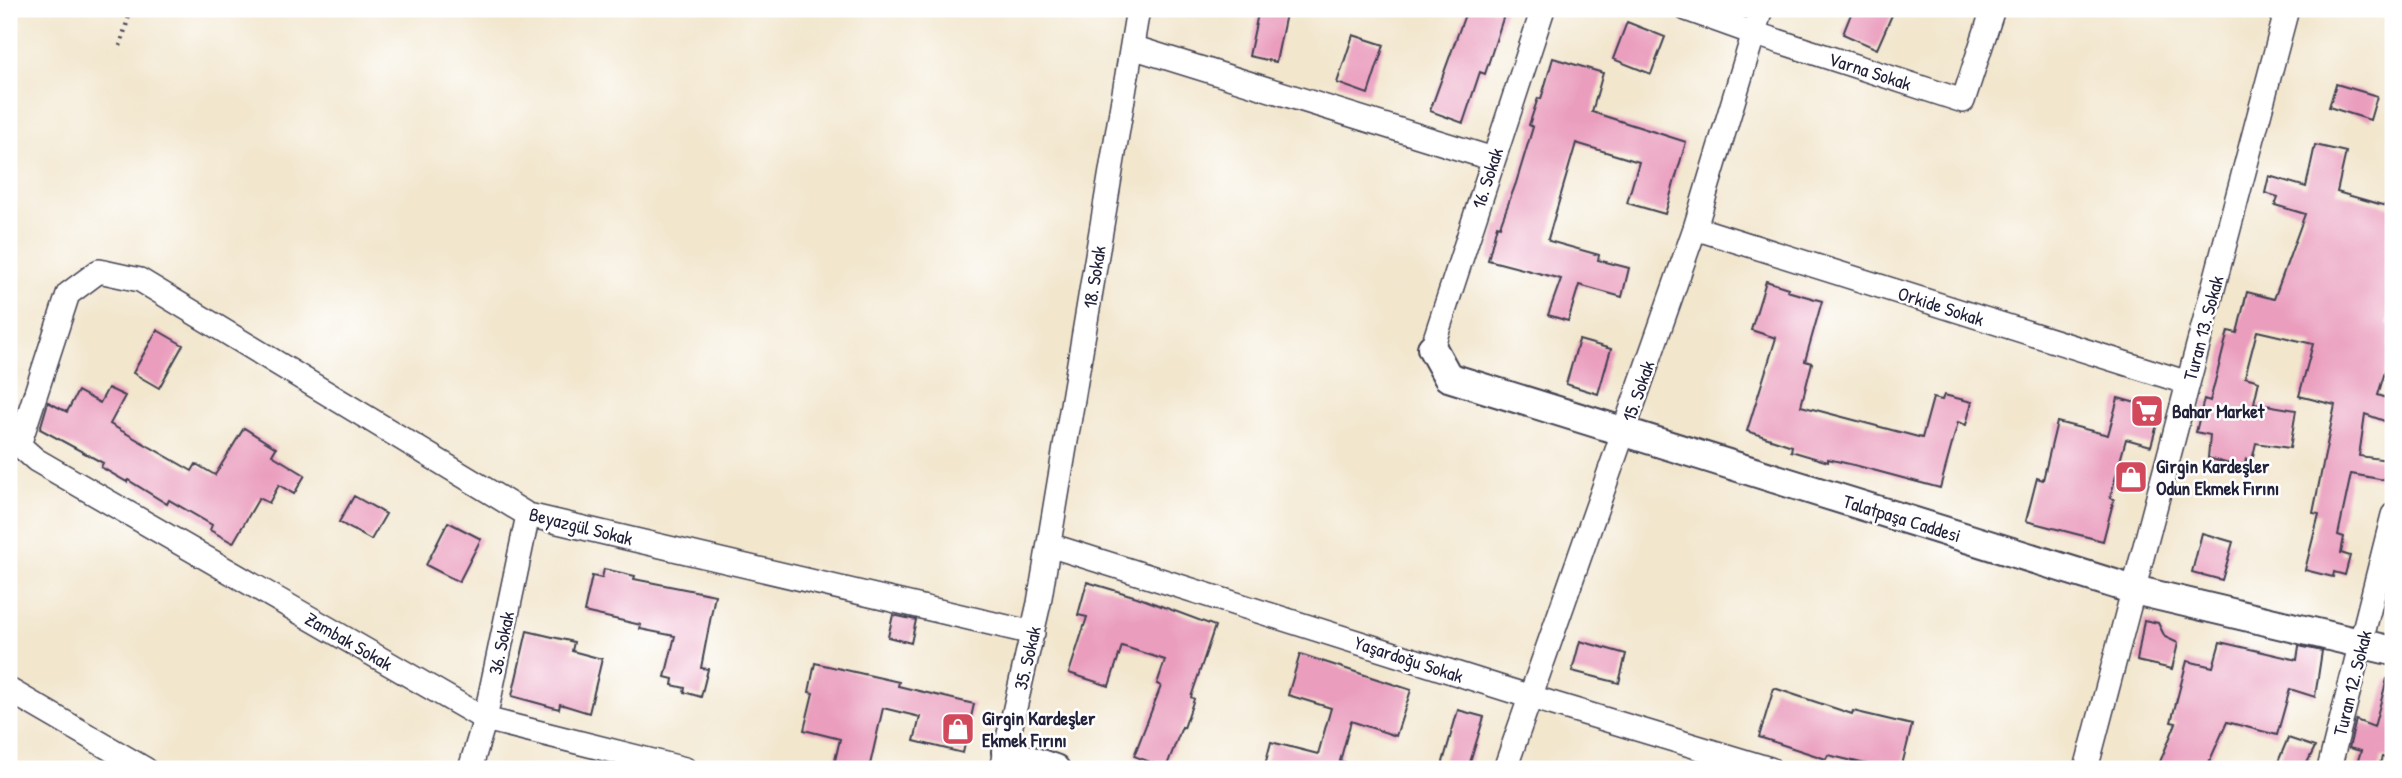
<svg xmlns="http://www.w3.org/2000/svg" width="2402" height="778" font-family="'Patrick Hand',sans-serif">
<rect width="100%" height="100%" fill="#fff"/>
<filter id="ink" filterUnits="userSpaceOnUse"><feTurbulence type="fractalNoise" baseFrequency=".0143" numOctaves="2"/><feDisplacementMap in="SourceGraphic" scale="14" xChannelSelector="R" yChannelSelector="G"/><feConvolveMatrix kernelMatrix="1 2 1 2 8 2 1 2 1" color-interpolation-filters="sRGB"/></filter>
<filter id="wash" filterUnits="userSpaceOnUse"><feTurbulence type="fractalNoise" baseFrequency=".00686" numOctaves="4" result="noise"/><feDisplacementMap in="SourceGraphic" scale="28" xChannelSelector="R" yChannelSelector="G"/><feGaussianBlur stdDeviation="1.57" result="paint"/><feColorMatrix in="noise" values="0 0 0 0 0 0 0 0 0 0 0 0 0 0 0 0 0 1.4 0 .05"/><feComposite in="paint" operator="in"/></filter>
<g filter="url(#wash)">
<rect width="100%" height="100%" fill="#f2e6cd"/>
<g id="blocks">
<path fill="#ea9dbd" d="M 1259,9 L 1287,9 L 1276,62 L 1249,56 Z
M 1467,9 L 1506,9 L 1485,74 L 1480,72 L 1463,123 L 1430,111 Z
M 1853,9 L 1878,9 L 1892,15 L 1877,49 L 1843,34 Z
M 1627,22 L 1665,37 L 1651,74 L 1613,59 Z
M 1353,35 L 1384,45 L 1368,94 L 1337,83 Z
M 1553,58 L 1603,73 L 1592,112 L 1686,142 L 1665,214 L 1627,203 L 1639,162 L 1576,143 L 1548,239 L 1549,241 L 1599,255 L 1598,260 L 1629,268 L 1622,297 L 1579,285 L 1568,321 L 1548,315 L 1561,279 L 1488,260 L 1497,225 L 1500,226 L 1516,183 L 1533,127 L 1529,125 L 1538,98 L 1541,99 Z
M 2336,84 L 2377,96 L 2370,120 L 2329,107 Z
M 2315,145 L 2346,152 L 2337,192 L 2393,208 L 2393,297 L 2387,324 L 2393,325 L 2388,347 L 2392,348 L 2378,395 L 2393,400 L 2393,424 L 2365,414 L 2359,456 L 2388,460 L 2385,480 L 2351,474 L 2338,535 L 2344,537 L 2341,553 L 2350,556 L 2345,575 L 2334,572 L 2333,577 L 2305,570 L 2319,514 L 2313,513 L 2335,405 L 2299,396 L 2313,344 L 2257,331 L 2245,377 L 2259,381 L 2254,403 L 2296,410 L 2290,448 L 2256,443 L 2252,460 L 2246,459 L 2244,468 L 2208,458 L 2210,435 L 2196,432 L 2204,399 L 2210,401 L 2228,331 L 2237,333 L 2247,292 L 2274,299 L 2305,214 L 2275,205 L 2278,197 L 2265,193 L 2269,176 L 2306,187 Z
M 1766,281 L 1788,288 L 1787,291 L 1822,301 L 1805,361 L 1812,363 L 1801,406 L 1922,438 L 1933,398 L 1942,400 L 1944,395 L 1972,402 L 1966,425 L 1958,422 L 1940,488 L 1858,466 L 1828,459 L 1828,462 L 1791,451 L 1792,446 L 1747,431 L 1776,338 L 1751,330 Z
M 157,330 L 183,345 L 159,388 L 133,373 Z
M 1579,340 L 1611,349 L 1598,394 L 1566,384 Z
M 108,388 L 125,396 L 110,424 L 192,471 L 196,464 L 215,475 L 244,428 L 276,448 L 272,455 L 305,475 L 294,494 L 279,485 L 269,503 L 259,498 L 233,543 L 210,530 L 212,525 L 169,500 L 167,504 L 128,480 L 127,482 L 101,467 L 103,463 L 40,429 L 48,402 L 67,412 L 78,391 L 100,403 Z
M 2118,398 L 2161,410 L 2151,446 L 2126,439 L 2110,498 L 2114,499 L 2103,541 L 2026,521 L 2037,478 L 2043,480 L 2057,422 L 2108,435 Z
M 354,496 L 386,514 L 371,540 L 339,522 Z
M 448,522 L 481,539 L 459,582 L 426,565 Z
M 2202,533 L 2233,542 L 2222,580 L 2192,572 Z
M 604,569 L 635,576 L 634,579 L 715,595 L 701,668 L 708,669 L 701,697 L 684,692 L 685,688 L 672,685 L 673,679 L 665,677 L 675,636 L 640,629 L 641,625 L 584,612 L 592,576 L 602,578 Z
M 1087,582 L 1137,597 L 1215,626 L 1191,697 L 1194,699 L 1184,728 L 1182,727 L 1166,768 L 1134,756 L 1161,686 L 1157,684 L 1165,660 L 1122,646 L 1109,686 L 1069,673 L 1087,617 L 1078,615 Z
M 893,615 L 916,620 L 911,643 L 888,637 Z
M 2144,620 L 2158,623 L 2165,637 L 2178,643 L 2172,669 L 2137,661 Z
M 527,631 L 574,642 L 572,651 L 602,659 L 589,713 L 560,704 L 559,709 L 512,696 Z
M 1580,641 L 1626,654 L 1619,683 L 1572,671 Z
M 2220,642 L 2297,660 L 2299,646 L 2322,651 L 2315,697 L 2290,689 L 2277,735 L 2227,722 L 2206,769 L 2157,769 L 2176,723 L 2171,722 L 2187,661 L 2213,667 Z
M 1300,654 L 1411,690 L 1396,736 L 1351,721 L 1340,761 L 1351,764 L 1350,769 L 1264,769 L 1271,742 L 1318,754 L 1331,708 L 1288,695 Z
M 815,663 L 899,682 L 898,686 L 974,704 L 963,753 L 914,741 L 920,717 L 883,708 L 869,769 L 833,769 L 840,739 L 804,730 L 813,693 L 809,692 Z
M 2387,679 L 2393,680 L 2393,760 L 2382,757 L 2378,769 L 2355,769 L 2361,751 L 2349,748 L 2356,720 L 2374,727 Z
M 1774,688 L 1852,714 L 1853,711 L 1912,725 L 1901,769 L 1886,769 L 1828,755 L 1826,759 L 1759,737 Z
M 1458,710 L 1484,717 L 1468,769 L 1441,769 Z
M 2288,738 L 2315,747 L 2304,769 L 2275,769 Z"/>
</g>
</g>
<g filter="url(#ink)">
<use href="#blocks" fill-opacity="0" stroke="#413f51" stroke-width="2"/>
<g fill="none" stroke-linecap="round" stroke-linejoin="round">
<defs>
<path id="minor" d="M 1686,9 L 1753,33 L 1963,101 L 1993,9
M 1132,47 L 1493,159
M 1695,228 L 2188,383
M 1432,348 L 1543,9
M 1049,545 L 1531,697 L 1770,769
M 9,690 L 145,769
M 470,769 L 485,719 L 528,515
M 685,769 L 485,719 L 36,460 L 19,445 L 68,294 L 99,271 L 140,280 L 528,515 L 1033,633
M 1001,769 L 1039,603 L 1138,9
M 1505,769 L 1695,228 L 1761,9
M 2086,769 L 2287,9
M 2329,769 L 2393,515"/>
<path id="tertiary" d="M 1432,348 L 1448,377 L 2134,590 L 2393,651
M 1006,752 L 1055,769"/>
</defs>
<use href="#minor" stroke="#413f51" stroke-width="26"/>
<use href="#tertiary" stroke="#413f51" stroke-width="32"/>
<path stroke="#413f51" stroke-width="4.5" stroke-dasharray="2 5" stroke-linecap="butt" d="M 120,46 L 131,9"/>
<use href="#minor" stroke="#fff" stroke-width="23"/>
<use href="#tertiary" stroke="#fff" stroke-width="28"/>
</g>
</g>
<defs>
<symbol id="supermarket-square" viewBox="-11 -11 22 22"><rect x="-9" y="-9" width="18" height="18" rx="4" fill="#d1495b" stroke="#fff"/><path d="M-6-5.5h2.5l.6 2H6L4.5 2H-2.5L-4.4-4H-6ZM-1.5 3.2a1.3 1.3 0 1 0 .1 0ZM3 3.2a1.3 1.3 0 1 0 .1 0Z" fill="#fff"/></symbol>
<symbol id="shop-square" viewBox="-11 -11 22 22"><rect x="-9" y="-9" width="18" height="18" rx="4" fill="#d1495b" stroke="#fff"/><path d="M-5-2.5h2.3a2.7 3.5 0 0 1 5.4 0H5L5.5 6h-11ZM-1.5-2.5h3a1.5 2.3 0 0 0-3 0Z" fill="#fff"/></symbol>
</defs>
<g fill-rule="evenodd">
<use href="#supermarket-square" x="2128" y="392" width="38" height="38"/>
<use href="#shop-square" x="2112" y="458" width="38" height="38"/>
<use href="#shop-square" x="939" y="710" width="38" height="38"/>
</g>
<g text-anchor="middle" dominant-baseline="central" stroke-width="5" stroke-linejoin="round" paint-order="stroke">
<g font-size="19" fill="#22223b" stroke="#fff">
<text transform="translate(1870 71) rotate(18)">Varna Sokak</text>
<text transform="translate(1487 178) rotate(-72)">16. Sokak</text>
<text transform="translate(1094 277) rotate(-81)">18. Sokak</text>
<text transform="translate(1941 306) rotate(18)">Orkide Sokak</text>
<text transform="translate(2203 328) rotate(-75)">Turan 13. Sokak</text>
<text transform="translate(1638 391) rotate(-71)">15. Sokak</text>
<text transform="translate(1902 518) rotate(17)">Talatpaşa Caddesi</text>
<text transform="translate(581 526) rotate(14)">Beyazgül Sokak</text>
<text transform="translate(349 641) rotate(30)">Zambak Sokak</text>
<text transform="translate(501 643) rotate(-78)">36. Sokak</text>
<text transform="translate(1027 658) rotate(-77)">35. Sokak</text>
<text transform="translate(1409 659) rotate(18)">Yaşardoğu Sokak</text>
<text transform="translate(2352 683) rotate(-76)">Turan 12. Sokak</text>
</g>
<g font-size="19" font-weight="bold" fill="#22223b" stroke="#fff" text-anchor="start">
<text x="2172" y="411">Bahar Market</text>
<text x="2156" y="466">Girgin Kardeşler<tspan x="2156" dy="22">Odun Ekmek Fırını</tspan></text>
<text x="982" y="718">Girgin Kardeşler<tspan x="982" dy="22">Ekmek Fırını</tspan></text>
</g>
</g>
<rect width="2402" height="778" fill="none" stroke="#fff" stroke-width="35"/>
</svg>
